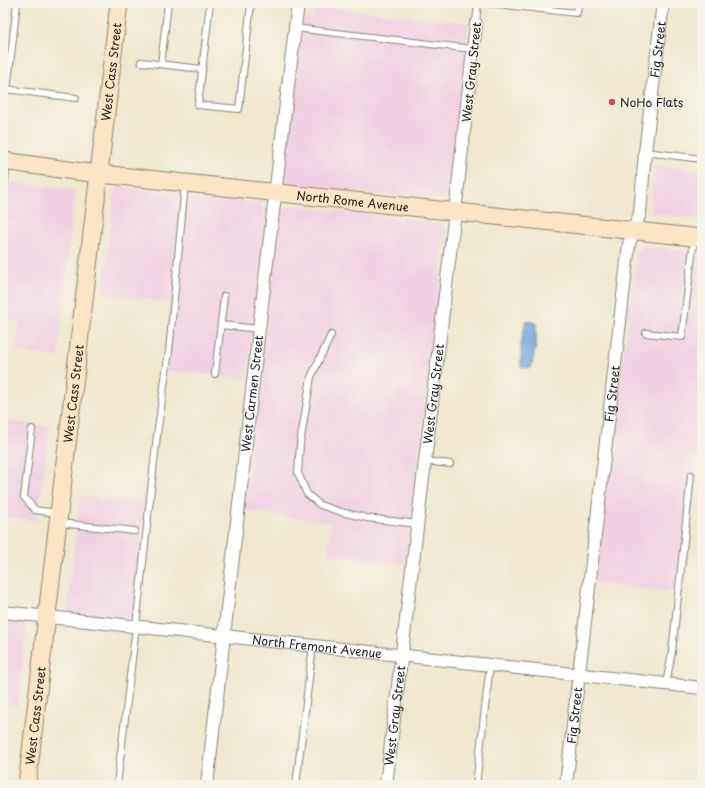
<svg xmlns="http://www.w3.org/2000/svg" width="705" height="788" font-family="'Playpen Sans',sans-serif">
<rect width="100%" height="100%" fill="#f7f3e8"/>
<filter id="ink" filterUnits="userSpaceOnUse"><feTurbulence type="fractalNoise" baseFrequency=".025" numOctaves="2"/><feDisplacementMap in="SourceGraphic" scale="8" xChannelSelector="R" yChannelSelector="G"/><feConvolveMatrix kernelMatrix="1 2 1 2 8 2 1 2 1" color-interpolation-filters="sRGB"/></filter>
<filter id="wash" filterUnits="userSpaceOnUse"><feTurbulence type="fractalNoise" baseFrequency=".012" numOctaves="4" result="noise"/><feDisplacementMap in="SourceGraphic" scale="16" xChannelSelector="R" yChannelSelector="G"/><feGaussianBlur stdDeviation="0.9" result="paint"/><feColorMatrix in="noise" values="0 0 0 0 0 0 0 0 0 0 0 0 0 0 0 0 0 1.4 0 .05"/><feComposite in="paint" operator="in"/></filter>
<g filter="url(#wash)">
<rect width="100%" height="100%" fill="#f0e8cf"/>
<path fill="#f1d0e3" d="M 315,6 L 468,23 L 454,185 L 449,193 L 442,198 L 432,199 L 395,196 L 290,184 L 287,181 L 285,173 L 285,163 L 304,18 L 313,19 Z
M 655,165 L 702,171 L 702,219 L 658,214 L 652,212 L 650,209 Z
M 3,182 L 75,190 L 58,357 L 16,352 L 19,320 L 3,319 Z
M 120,186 L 256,202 L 261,204 L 264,212 L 265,223 L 247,379 L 162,370 L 170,302 L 103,294 L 115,188 Z
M 292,206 L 429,221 L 440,224 L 446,229 L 405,564 L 327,554 L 331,522 L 244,511 L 279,218 L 285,209 Z
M 644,246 L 702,252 L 702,427 L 700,427 L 683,594 L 595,583 L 636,256 L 639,249 Z
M 3,421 L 50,426 L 37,521 L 3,517 Z
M 80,496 L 145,503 L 133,619 L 67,612 Z
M 3,619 L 27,622 L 18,706 L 3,704 Z"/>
<path fill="#6da3da" stroke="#44607b" d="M 526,321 L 536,323 L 536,346 L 531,368 L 521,367 L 521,344 Z"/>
</g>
<g filter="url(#ink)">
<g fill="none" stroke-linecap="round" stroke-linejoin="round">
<defs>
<path id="lane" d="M 210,3 L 198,105 L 239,109 L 251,3
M 488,3 L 577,13 L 578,3
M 476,24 L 478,3
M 294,28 L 473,49
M 141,62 L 202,69
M 161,64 L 168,3
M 5,89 L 76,98
M 7,90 L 17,3
M 645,152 L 702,159
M 3,195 L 7,163
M 221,325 L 259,329
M 646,333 L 682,337 L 694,239
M 331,335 L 311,377 L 300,444 L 298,473 L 307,494 L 320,505 L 341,512 L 367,518 L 418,524
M 215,374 L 224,296
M 32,429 L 24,497 L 35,510 L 57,513
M 425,461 L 450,464
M 59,523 L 135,531
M 666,684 L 672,652 L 691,475
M 117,785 L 136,626 L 157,435 L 169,351 L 185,184
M 296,785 L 313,645
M 476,785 L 490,665"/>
<g id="street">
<path id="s1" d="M 3,612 L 702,688"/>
<path id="s2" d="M 207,785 L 259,329 L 298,3"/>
<path id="s3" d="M 386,785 L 455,212 L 476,24"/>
<path id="s4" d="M 566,785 L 629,244 L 640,213 L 645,152 L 663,3"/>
</g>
<g id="secondary">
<path id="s5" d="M 3,161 L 82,172 L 702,238"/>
<path id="s6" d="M 27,785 L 119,3"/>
</g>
</defs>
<use href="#lane" stroke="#868276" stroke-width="8"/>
<use href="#street" stroke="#868276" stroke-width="14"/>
<use href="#secondary" stroke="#868276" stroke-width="19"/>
<use href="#lane" stroke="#fff" stroke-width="6"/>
<use href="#street" stroke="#fff" stroke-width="12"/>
<use href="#secondary" stroke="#fce5c4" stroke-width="17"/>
</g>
</g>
<circle fill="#d1495b" stroke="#f7f3e8" stroke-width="1.5" cx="612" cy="102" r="4"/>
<g text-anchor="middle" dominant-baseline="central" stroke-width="3" stroke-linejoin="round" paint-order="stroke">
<g font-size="12" fill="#1c1c1c" stroke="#f7f3e8">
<text stroke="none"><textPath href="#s4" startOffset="742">Fig Street</textPath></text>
<text stroke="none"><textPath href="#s6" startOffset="718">West Cass Street</textPath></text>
<text transform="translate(471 72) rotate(-84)">West Gray Street</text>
<text stroke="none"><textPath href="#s5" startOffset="352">North Rome Avenue</textPath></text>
<text stroke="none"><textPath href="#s4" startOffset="394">Fig Street</textPath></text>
<text stroke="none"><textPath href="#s6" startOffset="394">West Cass Street</textPath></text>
<text stroke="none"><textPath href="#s2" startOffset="394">West Carmen Street</textPath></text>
<text stroke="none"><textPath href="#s3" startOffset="394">West Gray Street</textPath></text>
<text stroke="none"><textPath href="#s1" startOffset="316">North Fremont Avenue</textPath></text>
<text stroke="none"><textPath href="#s4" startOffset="70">Fig Street</textPath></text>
<text stroke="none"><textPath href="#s6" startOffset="70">West Cass Street</textPath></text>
<text stroke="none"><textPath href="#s3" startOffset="70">West Gray Street</textPath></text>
</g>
<g font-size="12" fill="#1c1c1c" stroke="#f7f3e8" text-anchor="start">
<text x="620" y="102">NoHo Flats</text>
</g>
</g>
<rect width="705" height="788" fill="none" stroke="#f7f3e8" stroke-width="16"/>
</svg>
